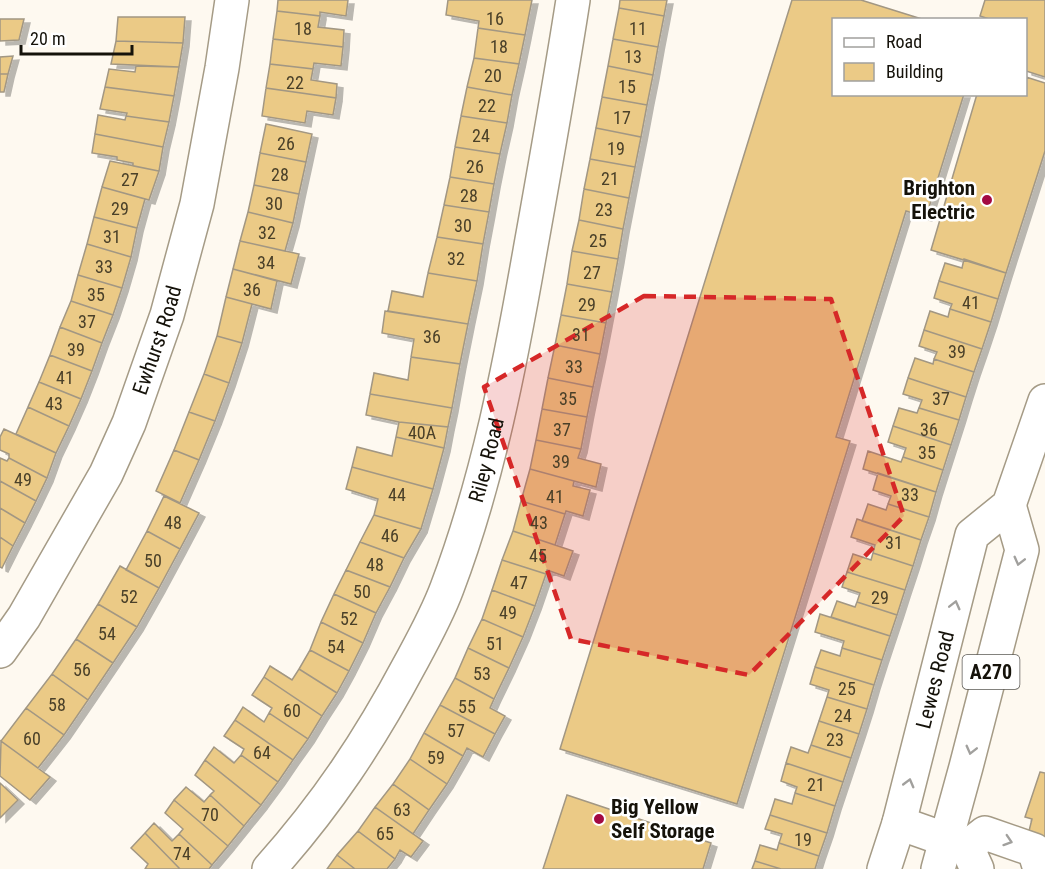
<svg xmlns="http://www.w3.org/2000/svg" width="1045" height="869" font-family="'Roboto Condensed',sans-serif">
<defs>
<filter id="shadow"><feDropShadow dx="6" dy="4" stdDeviation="0" flood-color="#0004"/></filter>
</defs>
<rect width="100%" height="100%" fill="#fef9f0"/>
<path fill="#ebca86" stroke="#a29783" stroke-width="1.5" filter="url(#shadow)" d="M 278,0 L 348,0 L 346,16 L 320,12 L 320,16 L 277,11 Z
M 448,0 L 532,0 L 525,35 L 478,28 L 479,21 L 446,15 Z
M 620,0 L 667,0 L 664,16 L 619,8 Z
M 792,0 L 861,0 L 925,20 L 834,20 L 834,94 L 964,94 L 926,217 L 906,211 L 836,437 L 850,441 L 737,804 L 560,749 Z
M 985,0 L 1045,0 L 1045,77 L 1026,71 L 1026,20 L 992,20 L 980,16 Z
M 619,8 L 664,16 L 658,47 L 613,39 Z
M 277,11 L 320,16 L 318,27 L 344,30 L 343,47 L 273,39 Z
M 118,17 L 185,17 L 183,43 L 116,41 Z
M 0,19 L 24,19 L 19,40 L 0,41 Z
M 478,28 L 525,35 L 519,64 L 474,58 Z
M 273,39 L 343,47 L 341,66 L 314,63 L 313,69 L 270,64 Z
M 613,39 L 658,47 L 653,75 L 608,66 Z
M 116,41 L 183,43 L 179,67 L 111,64 Z
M 13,56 L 8,74 L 0,74 L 0,57 Z
M 474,58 L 519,64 L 512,95 L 467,87 Z
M 270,64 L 313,69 L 311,80 L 337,84 L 336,98 L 266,88 Z
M 136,66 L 179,67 L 174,96 L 105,87 L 109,69 L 135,72 Z
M 608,66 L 653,75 L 647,105 L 602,97 Z
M 0,74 L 8,74 L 4,92 L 0,92 Z
M 1026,77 L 1045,83 L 1045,151 L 1006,273 L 931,250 L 977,94 L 1026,94 Z
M 105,87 L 174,96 L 169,122 L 126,116 L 127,113 L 100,109 Z
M 467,87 L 512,95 L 507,123 L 461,116 Z
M 266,88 L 336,98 L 333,115 L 307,111 L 305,123 L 262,116 Z
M 602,97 L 647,105 L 641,137 L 596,128 Z
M 98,115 L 125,120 L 126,116 L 169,122 L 163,147 L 95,134 Z
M 461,116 L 507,123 L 500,154 L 455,147 Z
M 266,124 L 312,134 L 306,162 L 260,153 Z
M 596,128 L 641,137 L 635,167 L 590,159 Z
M 95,134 L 163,147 L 159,171 L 133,166 L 133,163 L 117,160 L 117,157 L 92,153 Z
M 455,147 L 500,154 L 494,184 L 450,177 Z
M 260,153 L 306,162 L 299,194 L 254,185 Z
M 590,159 L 635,167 L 629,198 L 584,189 Z
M 110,161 L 159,171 L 149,200 L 102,187 Z
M 450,177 L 494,184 L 489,212 L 444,205 Z
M 254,185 L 299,194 L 293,223 L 248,212 Z
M 102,187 L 145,199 L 137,228 L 94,217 Z
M 584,189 L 629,198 L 623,229 L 579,220 Z
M 444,205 L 489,212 L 483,244 L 437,237 Z
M 248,212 L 293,223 L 285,251 L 240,241 Z
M 94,217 L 137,228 L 131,257 L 87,244 Z
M 579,220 L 623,229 L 618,259 L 572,251 Z
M 437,237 L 483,244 L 477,281 L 428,273 Z
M 240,241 L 299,254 L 291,284 L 233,269 Z
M 87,244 L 131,257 L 122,288 L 78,275 Z
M 572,251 L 618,259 L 612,292 L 567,284 Z
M 964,259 L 1006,273 L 998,299 L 939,281 L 945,263 L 962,268 Z
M 233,269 L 277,281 L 271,309 L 226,297 Z
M 428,273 L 477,281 L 468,324 L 388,311 L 392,291 L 423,297 Z
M 78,275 L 122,288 L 113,315 L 71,301 Z
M 939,281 L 998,299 L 991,322 L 950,309 L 952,304 L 934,298 Z
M 567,284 L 612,292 L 606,323 L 561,315 Z
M 226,297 L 252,304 L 242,343 L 217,336 Z
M 71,301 L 113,315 L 102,343 L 60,327 Z
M 950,309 L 991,322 L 982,349 L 924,330 L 930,311 L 948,317 Z
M 385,311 L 468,324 L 460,364 L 411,357 L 414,339 L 382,333 Z
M 561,315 L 606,323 L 600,354 L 555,345 Z
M 60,327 L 102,343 L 92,371 L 50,355 Z
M 924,330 L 982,349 L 974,372 L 934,359 L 937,352 L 919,346 Z
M 217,336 L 242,343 L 229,383 L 204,374 Z
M 555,345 L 600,354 L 593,387 L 548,378 Z
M 50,355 L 92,371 L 81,399 L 39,382 Z
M 411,357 L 460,364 L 452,408 L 370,394 L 374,373 L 408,380 Z
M 915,358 L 933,364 L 934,359 L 974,372 L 966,397 L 908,378 Z
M 204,374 L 229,383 L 215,421 L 189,412 Z
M 548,378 L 593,387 L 587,417 L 542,409 Z
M 908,378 L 966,397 L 959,420 L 919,408 L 922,400 L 903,394 Z
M 39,382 L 81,399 L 69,426 L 28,407 Z
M 370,394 L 452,408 L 448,427 L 399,422 L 366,415 Z
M 28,407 L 69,426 L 56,453 L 16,434 Z
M 899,408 L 917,413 L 919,408 L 959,420 L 951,445 L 893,426 Z
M 542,409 L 587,417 L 581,449 L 536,440 Z
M 189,412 L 215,421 L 199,460 L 174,450 Z
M 399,422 L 448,427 L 444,448 L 396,437 Z
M 893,426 L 951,445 L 943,470 L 903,457 L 906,448 L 888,442 Z
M 4,429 L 56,453 L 47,478 L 9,458 L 9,454 L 0,450 L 0,437 Z
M 396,437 L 444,448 L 433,489 L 352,467 L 357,447 L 392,456 Z
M 536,440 L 581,449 L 578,458 L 601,464 L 596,487 L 530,469 Z
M 174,450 L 199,460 L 180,503 L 156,491 Z
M 868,451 L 901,462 L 903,457 L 943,470 L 936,492 L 863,469 Z
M 0,458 L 7,461 L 9,458 L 47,478 L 36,501 L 0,481 Z
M 352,467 L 433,489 L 421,529 L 374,515 L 378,499 L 346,489 Z
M 530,469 L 574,481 L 573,486 L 590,490 L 583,516 L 566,511 L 565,514 L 521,501 Z
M 878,473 L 936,492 L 929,517 L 888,504 L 891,496 L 873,490 Z
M 0,481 L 36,501 L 25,523 L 0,508 Z
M 164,496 L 199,513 L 180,549 L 147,531 Z
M 521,501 L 565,514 L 555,545 L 513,531 Z
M 868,504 L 886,510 L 888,504 L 929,517 L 921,540 L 862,521 Z
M 0,508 L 25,523 L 13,546 L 0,537 Z
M 374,515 L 421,529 L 404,558 L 360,542 Z
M 857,519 L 921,540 L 913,566 L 873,553 L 875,545 L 851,537 Z
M 147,531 L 180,549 L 159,588 L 126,570 Z
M 513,531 L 573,551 L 564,576 L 547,570 L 546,574 L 502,560 Z
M 0,537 L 13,546 L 2,568 L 0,567 Z
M 360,542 L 404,558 L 390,587 L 346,570 Z
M 873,553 L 913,566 L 905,590 L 847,572 L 853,554 L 871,560 Z
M 502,560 L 546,574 L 535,606 L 492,590 Z
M 120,566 L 159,588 L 137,627 L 98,604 Z
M 346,570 L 390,587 L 376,613 L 334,594 Z
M 847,572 L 905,590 L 897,615 L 857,602 L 860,593 L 842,587 Z
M 492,590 L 535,606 L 523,637 L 482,619 Z
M 334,594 L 376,613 L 363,643 L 321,622 Z
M 837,601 L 855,607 L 857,602 L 897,615 L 890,636 L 831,617 Z
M 98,604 L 137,627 L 113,663 L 76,639 Z
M 820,614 L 890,636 L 882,660 L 842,648 L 844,641 L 815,632 Z
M 482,619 L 523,637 L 509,668 L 468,648 Z
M 321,622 L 363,643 L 349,671 L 310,650 Z
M 76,639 L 113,663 L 88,700 L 52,674 Z
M 468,648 L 509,668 L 494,699 L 455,678 Z
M 842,648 L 882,660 L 874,685 L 815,667 L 821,650 L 840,656 Z
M 310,650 L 349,671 L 337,693 L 299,669 Z
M 270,666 L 292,680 L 299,669 L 337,693 L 322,716 L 264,677 Z
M 815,667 L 874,685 L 867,709 L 827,697 L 829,690 L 810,684 Z
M 52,674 L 88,700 L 64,735 L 26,708 Z
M 264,677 L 322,716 L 308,739 L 269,713 L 272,708 L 252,695 Z
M 455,678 L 494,699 L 490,708 L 505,716 L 495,734 L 440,705 Z
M 827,697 L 867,709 L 859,734 L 819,721 Z
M 440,705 L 495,734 L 483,757 L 467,748 L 463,756 L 424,733 Z
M 243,707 L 264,722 L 269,713 L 308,739 L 293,760 L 235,720 Z
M 26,708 L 64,735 L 38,768 L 1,741 Z
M 235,720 L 293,760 L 278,782 L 241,755 L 244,749 L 224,736 Z
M 819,721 L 859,734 L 851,758 L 811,745 Z
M 424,733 L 463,756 L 447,784 L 410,759 Z
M 1,741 L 50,777 L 30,800 L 0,776 Z
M 811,745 L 851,758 L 843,782 L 786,763 L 791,747 L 808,753 Z
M 214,747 L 234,763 L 241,755 L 278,782 L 261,805 L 205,760 Z
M 410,759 L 447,784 L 429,810 L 393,784 Z
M 205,760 L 261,805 L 244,826 L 210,795 L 214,791 L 195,775 Z
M 786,763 L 843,782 L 835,806 L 795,793 L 797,787 L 781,781 Z
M 1040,772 L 1045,773 L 1045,837 L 1029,831 L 1032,819 L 1025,817 Z
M 0,783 L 18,800 L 0,818 Z
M 393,784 L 429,810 L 413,834 L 375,807 Z
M 186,787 L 204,802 L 210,795 L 244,826 L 228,846 L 174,800 Z
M 795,793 L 835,806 L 827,833 L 770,815 L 775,799 L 792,804 Z
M 567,795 L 711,843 L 703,869 L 543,869 Z
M 174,800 L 228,846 L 212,865 L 179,834 L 183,829 L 165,813 Z
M 375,807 L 423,841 L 411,857 L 400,850 L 395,859 L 358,831 Z
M 770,815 L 827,833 L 819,856 L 779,843 L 782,834 L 765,829 Z
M 154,823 L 172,841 L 179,834 L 212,865 L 209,869 L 180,869 L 145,833 Z
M 358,831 L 395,859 L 387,869 L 355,869 L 337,855 Z
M 145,833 L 180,869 L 145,869 L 148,864 L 131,848 Z
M 779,843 L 819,856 L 815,869 L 781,869 L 755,861 L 760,845 L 777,850 Z
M 337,855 L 355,869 L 327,869 Z
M 755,861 L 781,869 L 752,869 Z"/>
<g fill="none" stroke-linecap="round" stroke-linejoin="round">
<defs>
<g id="minor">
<path id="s1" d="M 0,651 L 24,617 L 106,474 L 129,423 L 167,315 L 197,204 L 222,68 L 232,0"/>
<path d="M 899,823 L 967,847 L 977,869"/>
<path d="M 967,847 L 985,833 L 1034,850 L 1040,869"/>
<path id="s2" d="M 269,869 C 327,804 369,741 410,664 C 423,640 437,615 447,588 C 488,480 510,365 530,251 C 545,167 560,84 573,0"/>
</g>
<g id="primary">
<path id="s3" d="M 884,869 L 899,823 L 972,535 L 1009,505 L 1045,401"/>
<path d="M 938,869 L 966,767 L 1022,550 L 1009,505"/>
</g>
</defs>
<use href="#minor" stroke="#a59b86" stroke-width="36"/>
<use href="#primary" stroke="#a59b86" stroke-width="36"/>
<use href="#minor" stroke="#fff" stroke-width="33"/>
<use href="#primary" stroke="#fff" stroke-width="33"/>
</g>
<defs><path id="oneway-chevron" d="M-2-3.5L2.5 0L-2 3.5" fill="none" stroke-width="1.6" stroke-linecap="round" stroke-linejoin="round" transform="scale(1.5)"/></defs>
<g stroke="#a1a09d">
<use href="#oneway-chevron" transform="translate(1019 561) rotate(104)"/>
<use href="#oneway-chevron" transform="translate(955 605) rotate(-76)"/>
<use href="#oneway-chevron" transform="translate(971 750) rotate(104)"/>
<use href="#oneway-chevron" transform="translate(909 783) rotate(-75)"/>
<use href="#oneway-chevron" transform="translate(1008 841) rotate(18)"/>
</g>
<path fill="#d62828" fill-opacity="0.2" stroke="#d62828" stroke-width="4.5" stroke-dasharray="12 8" stroke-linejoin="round" d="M 644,296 L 831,299 L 904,516 L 749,675 L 571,639 L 484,387 Z"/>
<g fill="#a30942" stroke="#fff" stroke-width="2">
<circle cx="987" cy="200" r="6"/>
<circle cx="599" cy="819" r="6"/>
</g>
<g text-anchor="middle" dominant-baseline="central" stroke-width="5" stroke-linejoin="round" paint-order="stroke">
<g font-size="18" fill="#4a4029">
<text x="495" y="18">16</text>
<text x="303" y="28">18</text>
<text x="638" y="28">11</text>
<text x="499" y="46">18</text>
<text x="633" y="56">13</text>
<text x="493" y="75">20</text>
<text x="295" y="82">22</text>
<text x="627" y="86">15</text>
<text x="487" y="105">22</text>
<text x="622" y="117">17</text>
<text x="481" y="135">24</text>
<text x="286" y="143">26</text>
<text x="616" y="148">19</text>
<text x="475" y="166">26</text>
<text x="280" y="174">28</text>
<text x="610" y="178">21</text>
<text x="130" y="179">27</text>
<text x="469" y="195">28</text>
<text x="274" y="203">30</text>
<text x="120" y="208">29</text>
<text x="604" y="209">23</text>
<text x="463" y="225">30</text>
<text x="267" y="232">32</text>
<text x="112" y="236">31</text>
<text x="598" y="240">25</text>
<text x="456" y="258">32</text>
<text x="266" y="262">34</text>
<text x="104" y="266">33</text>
<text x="592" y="272">27</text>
<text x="252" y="289">36</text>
<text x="96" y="294">35</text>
<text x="971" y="302">41</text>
<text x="587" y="304">29</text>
<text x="87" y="321">37</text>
<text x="581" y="334">31</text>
<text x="432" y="336">36</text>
<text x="76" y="349">39</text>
<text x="957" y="351">39</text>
<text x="574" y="366">33</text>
<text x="65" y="377">41</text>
<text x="568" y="398">35</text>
<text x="941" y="398">37</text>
<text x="54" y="403">43</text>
<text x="562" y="429">37</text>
<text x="929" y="429">36</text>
<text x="422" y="432">40A</text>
<text x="927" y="452">35</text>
<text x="561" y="461">39</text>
<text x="23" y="479">49</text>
<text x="397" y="494">44</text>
<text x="910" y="494">33</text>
<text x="555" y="496">41</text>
<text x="173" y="522">48</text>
<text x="539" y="522">43</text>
<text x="390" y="535">46</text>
<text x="894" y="542">31</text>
<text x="538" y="555">45</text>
<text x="153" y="560">50</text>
<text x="375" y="564">48</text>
<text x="519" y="582">47</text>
<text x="362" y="591">50</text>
<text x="129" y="596">52</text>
<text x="880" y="597">29</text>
<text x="508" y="612">49</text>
<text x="349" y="618">52</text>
<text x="107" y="633">54</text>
<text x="495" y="643">51</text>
<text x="336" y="646">54</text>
<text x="82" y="669">56</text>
<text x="482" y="673">53</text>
<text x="847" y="688">25</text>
<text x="57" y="704">58</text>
<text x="467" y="706">55</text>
<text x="292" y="710">60</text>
<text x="843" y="715">24</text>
<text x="456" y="730">57</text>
<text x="32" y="738">60</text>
<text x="835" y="739">23</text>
<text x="262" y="752">64</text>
<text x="436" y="757">59</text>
<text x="816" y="784">21</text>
<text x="402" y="809">63</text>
<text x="210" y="814">70</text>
<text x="385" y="833">65</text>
<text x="803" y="839">19</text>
<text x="182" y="853">74</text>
</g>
<rect fill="#fff" stroke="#5b5954" stroke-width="1.5" x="962.5" y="655" width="57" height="34" rx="4.5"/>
<g font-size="20" font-weight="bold" fill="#15120a">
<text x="991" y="672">A270</text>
</g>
<g font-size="21" font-weight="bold" fill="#15120a" stroke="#fff" text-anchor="end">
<text x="975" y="188">Brighton<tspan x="975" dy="24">Electric</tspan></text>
<text x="611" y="807" text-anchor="start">Big Yellow<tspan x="611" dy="24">Self Storage</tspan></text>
</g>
<g font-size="21" fill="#15120a" stroke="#fff">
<text stroke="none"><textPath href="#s1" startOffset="350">Ewhurst Road</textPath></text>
<text stroke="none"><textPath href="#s2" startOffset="468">Riley Road</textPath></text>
<text stroke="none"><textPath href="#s3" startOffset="196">Lewes Road</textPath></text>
</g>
</g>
<rect x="832" y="18" width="195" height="78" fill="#ffffff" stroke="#a1a09d" stroke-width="1.5"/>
<rect x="844" y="38" width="30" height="9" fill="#ffffff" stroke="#a1a09d" stroke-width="1.5"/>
<text x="886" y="48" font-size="18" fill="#15120a">Road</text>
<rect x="844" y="63" width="30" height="18" fill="#ebca86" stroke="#a1a09d" stroke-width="1.5"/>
<text x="886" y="78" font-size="18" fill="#15120a">Building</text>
<path d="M21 45v9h111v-9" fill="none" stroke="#15120a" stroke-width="3"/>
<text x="30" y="45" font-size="18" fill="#15120a" stroke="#ffffff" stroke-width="4.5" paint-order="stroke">20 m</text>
</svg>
